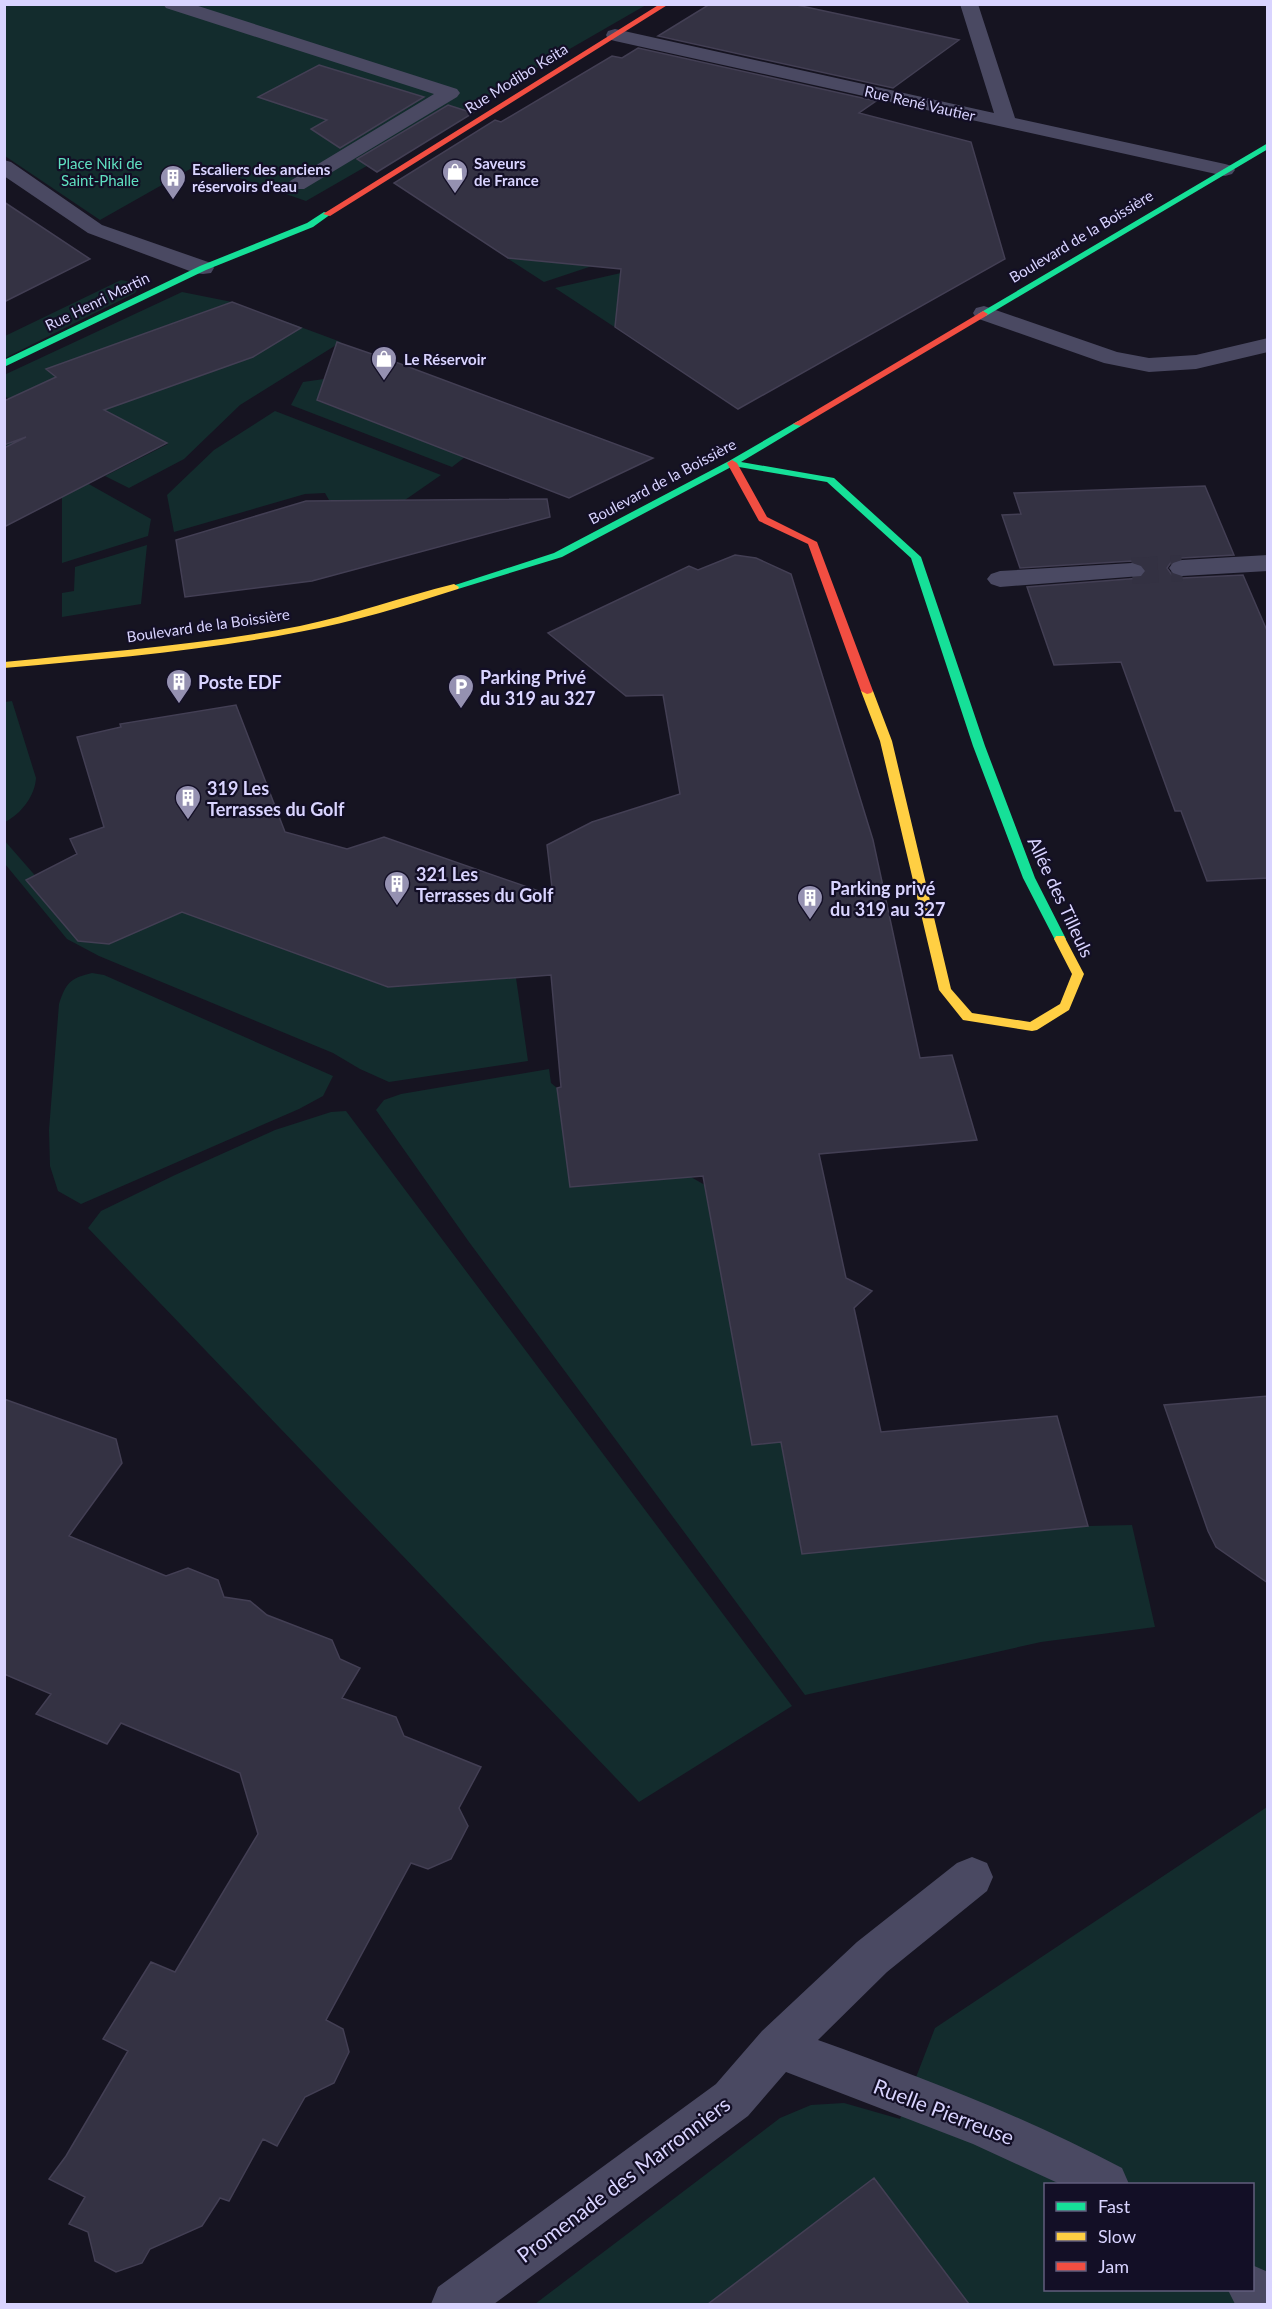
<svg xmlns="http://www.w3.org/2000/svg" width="1272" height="2309" font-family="Lato,sans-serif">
<rect width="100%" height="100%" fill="#161421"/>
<path fill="#132c2d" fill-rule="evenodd" d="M 4,5 L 646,5 L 306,201 L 199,164 L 100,220 L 5,156 Z
M 507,258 L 573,264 L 607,261 L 544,282 Z
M 656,265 L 667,285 L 619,291 L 616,328 L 555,288 Z
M 121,280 L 142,284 L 135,293 L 5,358 L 5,336 Z
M 182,292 L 232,302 L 156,329 L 10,399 L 54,423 L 14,442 L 151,519 L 148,536 L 62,563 L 62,492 L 5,459 L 5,401 L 9,399 L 5,396 L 4,375 Z
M 287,322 L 341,342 L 240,405 L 184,459 L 129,488 L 105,476 L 168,444 L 103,409 L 244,350 Z
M 324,379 L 318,401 L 465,457 L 452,467 L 291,405 L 303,382 Z
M 275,411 L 441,475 L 405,500 L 329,500 L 325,493 L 305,494 L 174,532 L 167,495 L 214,450 Z
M 147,545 L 141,604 L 62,617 L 62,593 L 74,591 L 75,567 Z
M 12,701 L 36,778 C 35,796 21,814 5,822 L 5,702 Z
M 4,840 L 53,896 L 50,909 L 78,941 L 109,944 L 182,912 L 388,987 L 516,978 L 528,1061 L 389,1082 L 360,1069 L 333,1053 L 99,956 L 67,939 L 5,864 Z
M 92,973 L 104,975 L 333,1076 L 323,1096 L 299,1109 L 81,1204 L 58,1191 L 50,1166 L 49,1130 L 59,1004 C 66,983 70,978 92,973 Z
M 549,1069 L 551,1083 L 557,1088 L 570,1187 L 691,1177 L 729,1199 L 753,1445 L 781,1442 L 802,1554 L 1088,1526 L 1132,1525 L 1155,1627 L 1041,1642 L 805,1695 L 469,1242 L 376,1110 L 384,1100 L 401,1094 Z
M 346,1111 L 792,1706 L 639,1802 L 88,1228 L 101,1211 L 175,1175 L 275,1130 L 331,1112 Z
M 1267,1807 L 1267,2304 L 535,2304 L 780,2118 L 811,2105 L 844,2103 L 900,2119 L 935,2028 ZM 1046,2184 L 1252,2184 L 1252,2290 L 1046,2290 Z"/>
<path fill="#343243" stroke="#433f54" stroke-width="1.5" d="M 710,4 L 792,4 L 959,40 L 893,88 L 658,36 Z
M 638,48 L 876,101 L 859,113 L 971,142 L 1005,259 L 738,409 L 615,327 L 621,269 L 508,258 L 394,183 L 495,120 L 501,122 L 612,56 L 622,58 Z
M 319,65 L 424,97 L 340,148 L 311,129 L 327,120 L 258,97 Z
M 448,105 L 473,113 L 377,172 L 357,159 Z
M 4,202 L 90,259 L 4,302 Z
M 232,302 L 301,328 L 253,357 L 104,410 L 167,443 L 4,527 L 4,448 L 26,437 L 4,445 L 4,401 L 56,377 L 46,369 Z
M 337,342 L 398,363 L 653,458 L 569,498 L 317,400 Z
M 1205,486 L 1234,555 L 1181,558 L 1172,561 L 1167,568 L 1172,575 L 1182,578 L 1243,575 L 1268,633 L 1268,878 L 1207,881 L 1181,811 L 1175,811 L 1121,662 L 1054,665 L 1027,587 L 1141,578 L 1147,570 L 1142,564 L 1132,561 L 1020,568 L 1002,515 L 1021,514 L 1014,493 Z
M 547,499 L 550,517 L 312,581 L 185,597 L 176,540 L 306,501 Z
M 735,555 L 756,558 L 791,574 L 873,840 L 920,1058 L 952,1055 L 977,1140 L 819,1154 L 846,1278 L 872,1291 L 854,1308 L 881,1432 L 1057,1416 L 1088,1526 L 802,1554 L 781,1442 L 752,1445 L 703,1176 L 570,1187 L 557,1088 L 561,1087 L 551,975 L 388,987 L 182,912 L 109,944 L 78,941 L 26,880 L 77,854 L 70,839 L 104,827 L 77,737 L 121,727 L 120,724 L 236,705 L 285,832 L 347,849 L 384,837 L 553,896 L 547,845 L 592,822 L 680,794 L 663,695 L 626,696 L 548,633 L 689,566 L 698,570 Z
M 1268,1396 L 1268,1583 L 1216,1547 L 1208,1531 L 1164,1405 Z
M 4,1399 L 116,1439 L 122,1463 L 69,1536 L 166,1576 L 188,1568 L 218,1580 L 224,1597 L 250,1601 L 267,1615 L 332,1640 L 340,1659 L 360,1668 L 342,1698 L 396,1717 L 404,1736 L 481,1767 L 459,1808 L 468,1826 L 451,1859 L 428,1869 L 411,1863 L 326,2020 L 343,2029 L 349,2052 L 334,2083 L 305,2097 L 277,2146 L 263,2139 L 229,2201 L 220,2198 L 202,2226 L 150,2249 L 142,2263 L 116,2272 L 95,2261 L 88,2232 L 69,2224 L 85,2197 L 49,2179 L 66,2156 L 128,2051 L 103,2039 L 151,1962 L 175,1972 L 258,1834 L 240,1773 L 121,1723 L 107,1744 L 36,1714 L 51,1694 L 4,1674 Z
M 874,2178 L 969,2304 L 708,2304 Z"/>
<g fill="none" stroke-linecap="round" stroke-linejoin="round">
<path stroke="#333142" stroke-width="26" stroke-dasharray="26 13" stroke-linecap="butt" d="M 1132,571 L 1182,568"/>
<path fill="#4a4962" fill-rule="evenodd" d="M 163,4 L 192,4 L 457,89 L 460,93 L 457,97 L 304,189 L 290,189 L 287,185 L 290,181 L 434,94 L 166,8 Z
M 984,306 L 1117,352 L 1149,358 L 1196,355 L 1268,338 L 1268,352 L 1196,369 L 1149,372 L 1104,363 L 976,318 L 973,313 L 976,308 Z"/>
<path fill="#4a4962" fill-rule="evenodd" d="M 960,4 L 978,4 L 1015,118 L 1225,164 L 1232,166 L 1235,170 L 1232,174 L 1225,176 L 615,41 L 608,39 L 606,35 L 608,31 L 615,29 L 994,113 Z
M 4,160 L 11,162 L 102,225 L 211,263 L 214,268 L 211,273 L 203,274 L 195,273 L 88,233 L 4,176 Z
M 1268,555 L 1268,571 L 1182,576 L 1173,573 L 1169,568 L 1173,563 L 1182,560 Z
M 1132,563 L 1141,566 L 1145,571 L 1141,576 L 1000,587 L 991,584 L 987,579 L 991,574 L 1000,571 Z
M 972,1857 L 987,1863 L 993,1877 L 987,1891 L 887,1972 L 818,2040 C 921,2077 1024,2116 1122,2168 L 1129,2184 L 1060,2184 L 973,2144 L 786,2072 L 748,2116 L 494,2304 L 431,2304 L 438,2287 L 716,2084 L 762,2031 L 857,1942 L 957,1863 Z
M 1252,2265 L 1268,2272 L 1268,2304 L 1235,2304 L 1228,2290 L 1252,2290 Z"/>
<path fill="#16e098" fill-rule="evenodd" d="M 1268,143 L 1268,149 L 986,316 L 978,314 Z
M 324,212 L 331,214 L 313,227 L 206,270 L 4,367 L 4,360 L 200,266 L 307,223 Z
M 798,421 L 801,422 L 801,426 L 741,462 L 834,478 L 921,557 L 985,746 L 1035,878 L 1066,939 L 1064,942 L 1056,942 L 1023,878 L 973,746 L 911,558 L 827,482 L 733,466 L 562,557 L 458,589 L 450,589 L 449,587 L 554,553 L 729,461 Z"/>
<path fill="#ffcf43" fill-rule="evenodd" d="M 454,584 L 459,587 L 458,589 C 405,606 353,622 299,632 C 202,651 103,659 4,668 L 4,662 C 103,652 202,645 300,626 C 352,615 402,597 454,584 Z
M 867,688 L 873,691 L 892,741 L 951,989 L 972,1013 L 1030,1022 L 1060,1004 L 1072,974 L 1054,939 L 1056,936 L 1064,936 L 1084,974 L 1069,1010 L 1037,1030 L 1032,1031 L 963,1020 L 939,990 L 880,741 L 861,691 Z"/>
<path fill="#f24e42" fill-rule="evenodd" d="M 660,4 L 669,4 L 330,216 L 323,214 Z
M 983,311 L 988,314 L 986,316 L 801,426 L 793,424 Z
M 732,460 L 737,463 L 767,517 L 817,542 L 873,691 L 871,693 L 867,694 L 861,691 L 808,544 L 759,521 L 727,463 Z"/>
</g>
<defs>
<symbol id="shop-pin" viewBox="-11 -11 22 30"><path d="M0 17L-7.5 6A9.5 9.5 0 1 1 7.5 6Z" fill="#9591b1" stroke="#130f26"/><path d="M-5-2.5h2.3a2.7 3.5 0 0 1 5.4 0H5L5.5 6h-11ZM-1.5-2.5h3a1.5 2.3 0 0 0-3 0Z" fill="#fff"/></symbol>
<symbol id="building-pin" viewBox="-11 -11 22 30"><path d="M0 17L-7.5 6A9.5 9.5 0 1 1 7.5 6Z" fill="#9591b1" stroke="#130f26"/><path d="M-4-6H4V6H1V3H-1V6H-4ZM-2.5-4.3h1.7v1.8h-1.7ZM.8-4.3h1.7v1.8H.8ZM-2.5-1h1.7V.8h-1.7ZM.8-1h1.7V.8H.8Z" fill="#fff"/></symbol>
<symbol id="parking-pin" viewBox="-11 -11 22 30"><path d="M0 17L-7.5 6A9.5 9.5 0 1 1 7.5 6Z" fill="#9591b1" stroke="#130f26"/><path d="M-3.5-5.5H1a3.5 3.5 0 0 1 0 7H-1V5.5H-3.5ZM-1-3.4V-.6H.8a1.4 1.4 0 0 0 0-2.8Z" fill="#fff"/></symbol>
</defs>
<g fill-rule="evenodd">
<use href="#shop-pin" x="440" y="157" width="30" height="40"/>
<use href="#building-pin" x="158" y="163" width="30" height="40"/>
<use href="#shop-pin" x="369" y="344" width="30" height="40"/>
<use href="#building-pin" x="164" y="667" width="30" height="40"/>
<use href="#parking-pin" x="446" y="672" width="30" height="40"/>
<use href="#building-pin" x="173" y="783" width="30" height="40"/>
<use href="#building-pin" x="382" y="869" width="30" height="40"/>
<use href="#building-pin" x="795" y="883" width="30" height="40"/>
</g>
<g text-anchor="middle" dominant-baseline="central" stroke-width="4.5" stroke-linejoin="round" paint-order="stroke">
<g font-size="15" fill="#d9d4ff" stroke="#130f26">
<text transform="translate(516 78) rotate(-32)">Rue Modibo Keita</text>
<text transform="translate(920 103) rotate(13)">Rue René Vautier</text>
<text transform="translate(1081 236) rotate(-31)">Boulevard de la Boissière</text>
<text transform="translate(97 301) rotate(-26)">Rue Henri Martin</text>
<text transform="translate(662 481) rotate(-28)">Boulevard de la Boissière</text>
<text transform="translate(208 625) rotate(-8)">Boulevard de la Boissière</text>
</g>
<g font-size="15" fill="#5fe0c0" stroke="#130f26">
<text x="100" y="163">Place Niki de<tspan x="100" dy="17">Saint-Phalle</tspan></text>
</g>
<g font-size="15" font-weight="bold" fill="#d9d4ff" stroke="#130f26" text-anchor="start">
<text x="474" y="163">Saveurs<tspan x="474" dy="17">de France</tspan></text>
<text x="192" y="169">Escaliers des anciens<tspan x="192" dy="17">réservoirs d'eau</tspan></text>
<text x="404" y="359">Le Réservoir</text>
</g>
<g font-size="18" font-weight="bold" fill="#d9d4ff" stroke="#130f26" text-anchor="start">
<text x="480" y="677">Parking Privé<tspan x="480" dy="21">du 319 au 327</tspan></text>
<text x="198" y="682">Poste EDF</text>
<text x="207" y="788">319 Les<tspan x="207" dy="21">Terrasses du Golf</tspan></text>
<text x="416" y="874">321 Les<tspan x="416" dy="21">Terrasses du Golf</tspan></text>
<text x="830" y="888">Parking privé<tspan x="830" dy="21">du 319 au 327</tspan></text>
</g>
<g font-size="18" fill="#d9d4ff" stroke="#130f26">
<text transform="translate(1061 897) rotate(65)">Allée des Tilleuls</text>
</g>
<g font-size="21" fill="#d9d4ff" stroke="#130f26">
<text transform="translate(944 2111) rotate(21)">Ruelle Pierreuse</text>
<text transform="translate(623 2179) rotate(-37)">Promenade des Marronniers</text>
</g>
</g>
<rect width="1272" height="2309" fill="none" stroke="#d9d4ff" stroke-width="12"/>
<rect x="1044" y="2183" width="210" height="108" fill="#130f26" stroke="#625e7d" stroke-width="1.5"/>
<rect x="1056" y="2202" width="30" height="9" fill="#16e098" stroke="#625e7d" stroke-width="1.5"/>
<text x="1098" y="2213" font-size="18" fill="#d9d4ff">Fast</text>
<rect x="1056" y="2232" width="30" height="9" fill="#ffcf43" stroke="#625e7d" stroke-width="1.5"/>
<text x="1098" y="2243" font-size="18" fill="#d9d4ff">Slow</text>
<rect x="1056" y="2262" width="30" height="9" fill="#f24e42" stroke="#625e7d" stroke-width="1.5"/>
<text x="1098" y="2273" font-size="18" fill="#d9d4ff">Jam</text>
</svg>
